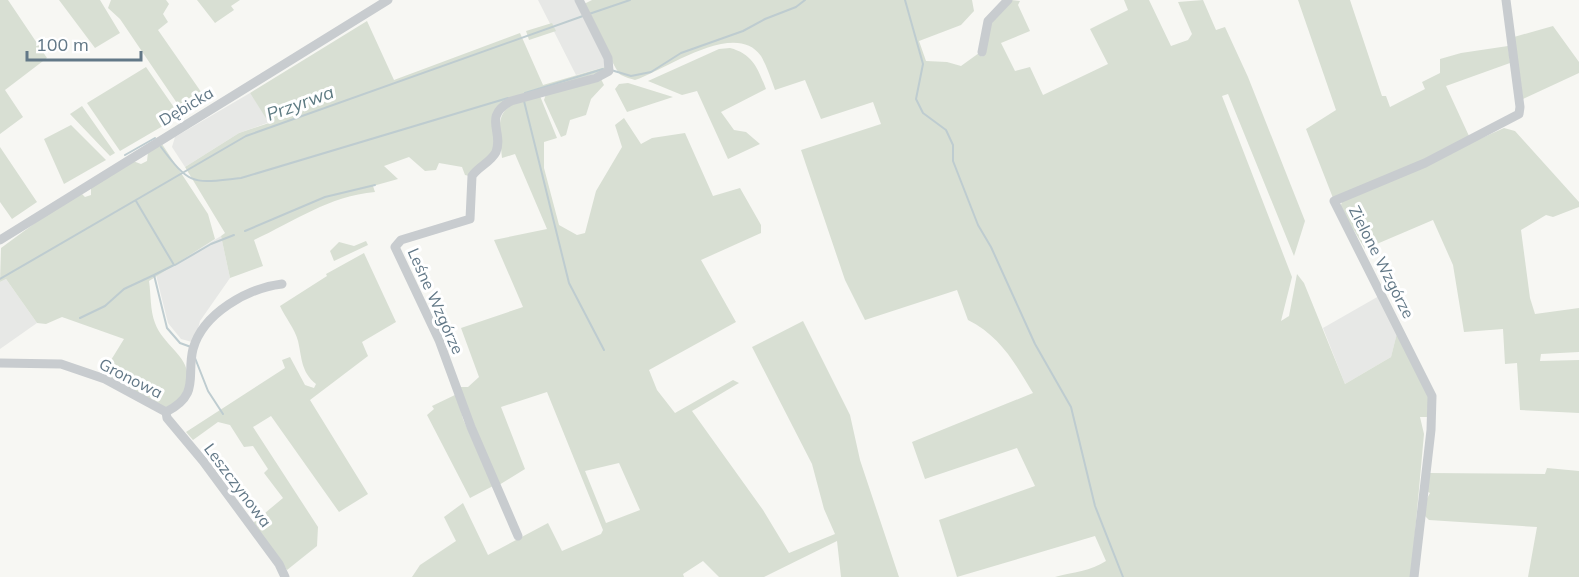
<svg xmlns="http://www.w3.org/2000/svg" width="1579" height="577" font-family="Mulish,sans-serif">
<rect width="100%" height="100%" fill="#f7f7f3"/>
<path fill="#e7e8e6" d="M 538,0 L 576,0 L 605,55 L 605,67 L 576,75 Z
M 250,93 L 270,122 L 239,133 L 185,167 L 172,147 L 175,137 Z
M 221,236 L 230,278 L 200,321 L 197,333 L 192,342 L 181,339 L 168,323 L 156,275 Z
M 6,279 L 37,323 L 0,349 L 0,282 Z
M 1379,296 L 1397,333 L 1391,357 L 1345,384 L 1323,328 Z"/>
<path fill="#d8dfd3" fill-rule="evenodd" d="M 0,0 L 8,0 L 47,58 L 5,90 L 23,117 L 0,134 Z
M 59,0 L 100,0 L 120,33 L 95,48 Z
M 111,0 L 166,0 L 169,4 L 163,14 L 168,22 L 158,30 L 206,99 L 183,112 L 120,19 L 108,8 Z
M 197,0 L 240,0 L 231,6 L 234,10 L 215,23 Z
M 592,0 L 972,0 L 974,11 L 961,25 L 919,41 L 926,61 L 947,62 L 961,66 L 979,53 L 982,57 L 987,46 L 989,26 L 1011,0 L 1020,1 L 1018,5 L 1030,31 L 1001,43 L 1015,71 L 1030,67 L 1043,95 L 1108,64 L 1090,29 L 1128,10 L 1124,0 L 1149,0 L 1171,46 L 1188,40 L 1192,34 L 1178,2 L 1203,0 L 1216,30 L 1225,27 L 1248,77 L 1305,221 L 1294,256 L 1228,94 L 1222,96 L 1292,277 L 1281,321 L 1289,316 L 1297,274 L 1304,283 L 1345,384 L 1391,357 L 1397,333 L 1429,395 L 1427,417 L 1420,417 L 1424,434 L 1411,577 L 1055,577 C 1073,572 1091,571 1106,561 L 1095,536 L 957,577 L 939,520 L 1035,486 L 1017,448 L 925,479 L 912,442 L 1033,393 C 1015,363 1000,336 968,320 L 957,290 L 865,320 L 845,280 L 801,150 L 881,124 L 873,102 L 821,119 L 805,80 L 775,90 C 771,79 767,66 761,56 C 735,19 666,70 635,80 C 631,79 625,77 621,75 C 615,71 590,15 584,4 Z
M 1298,0 L 1350,0 L 1382,96 L 1386,96 L 1390,107 L 1425,89 L 1422,82 L 1440,73 L 1440,59 L 1461,53 L 1508,46 L 1510,63 L 1446,86 L 1469,136 L 1415,164 L 1333,198 L 1306,129 L 1336,110 Z
M 367,21 L 394,80 L 520,33 L 543,85 L 605,67 L 606,70 L 500,105 L 492,155 L 469,176 L 465,175 L 462,167 L 439,163 L 436,170 L 425,171 L 409,157 L 384,166 L 398,179 L 373,186 L 375,192 C 329,196 295,221 254,240 L 263,266 L 230,278 L 221,236 L 225,233 L 185,167 L 239,133 L 269,123 L 250,93 Z
M 552,23 L 556,31 L 529,40 L 526,31 Z
M 1553,26 L 1579,62 L 1579,73 L 1523,99 L 1514,37 Z
M 730,48 C 753,54 758,69 766,89 L 721,112 L 734,130 L 746,132 L 760,144 L 728,159 L 697,91 L 682,95 L 648,81 L 719,49 Z
M 146,67 L 180,116 L 120,151 L 87,103 Z
M 601,79 L 604,85 L 591,99 L 586,115 L 570,120 L 566,135 L 561,137 L 544,100 L 546,94 Z
M 628,83 L 673,97 L 627,112 L 615,89 L 619,84 Z
M 540,96 L 557,138 L 544,142 L 544,168 L 559,225 L 577,235 L 585,233 L 596,191 L 622,147 L 615,125 L 624,118 L 641,144 L 652,138 L 685,133 L 713,196 L 740,188 L 761,225 L 761,233 L 701,260 L 736,322 L 649,370 L 657,390 L 675,413 L 733,380 L 739,383 L 692,411 L 763,510 L 789,553 L 835,534 L 824,509 L 812,464 L 752,347 L 803,321 L 850,415 L 860,460 L 899,577 L 841,577 L 837,541 L 764,577 L 719,577 L 703,561 L 683,574 L 684,577 L 412,577 L 420,565 L 456,541 L 444,517 L 463,503 L 488,555 L 548,523 L 562,551 L 601,534 L 603,530 L 547,392 L 501,407 L 525,469 L 499,485 L 459,387 L 468,387 L 479,377 L 461,328 L 523,307 L 494,240 L 547,229 L 515,154 L 502,158 C 498,115 494,106 540,96 ZM 619,463 L 640,510 L 606,523 L 585,471 Z
M 82,106 L 115,153 L 110,156 L 70,114 Z
M 71,125 L 106,160 L 64,184 L 44,139 Z
M 1504,128 L 1515,131 L 1579,202 L 1579,207 L 1553,217 L 1546,215 L 1521,230 L 1530,298 L 1535,314 L 1579,308 L 1579,352 L 1541,354 L 1540,361 L 1579,360 L 1579,413 L 1520,410 L 1517,363 L 1505,364 L 1503,329 L 1464,332 L 1453,265 L 1433,220 L 1365,249 L 1340,207 L 1343,200 Z
M 162,144 L 208,214 L 215,239 L 149,281 C 151,294 150,310 155,323 C 164,348 195,358 186,386 C 182,398 175,403 164,409 L 103,373 L 124,339 L 62,317 L 46,324 L 37,323 L 6,279 L 0,282 L 1,248 L 50,212 L 82,194 L 85,197 L 91,195 L 91,187 L 133,161 L 141,164 L 147,161 L 148,152 Z
M 0,147 L 37,202 L 12,219 L 0,202 Z
M 366,241 L 368,245 L 334,261 L 330,251 L 339,242 L 354,246 Z
M 364,253 L 396,322 L 362,342 L 368,356 L 310,400 L 368,494 L 339,512 L 271,416 L 253,427 L 318,527 L 317,546 L 287,570 L 253,523 L 283,498 L 264,473 L 268,469 L 253,446 L 244,447 L 230,425 L 218,422 L 193,440 L 186,432 L 285,368 L 282,360 L 290,357 L 305,385 L 314,388 L 316,384 C 301,372 302,358 298,341 C 295,329 285,317 280,306 L 327,276 L 326,274 Z
M 457,394 L 463,419 L 493,486 L 470,498 L 427,415 L 434,409 L 432,406 Z
M 1547,468 L 1579,471 L 1579,577 L 1528,577 L 1537,527 L 1429,520 L 1424,515 L 1424,504 L 1430,493 L 1426,491 L 1428,473 L 1545,474 Z"/>
<g fill="none" stroke-linecap="round" stroke-linejoin="round">
<path stroke="#beccd0" stroke-width="2" d="M 905,0 L 923,64 L 916,99 L 923,113 L 946,130 L 953,145 L 953,161 L 978,225 L 991,247 L 1035,344 L 1071,407 L 1095,506 L 1123,577
M 589,14 L 630,0
M 611,70 L 631,76 L 651,72 L 681,53 L 743,31 L 765,19 L 796,7 L 805,0
M 525,93 L 603,69
M 524,101 L 569,283 L 604,350
M 161,147 C 191,187 193,183 241,178 L 508,98
M 125,155 L 155,138
M 136,201 L 174,265 L 154,275 L 167,328 L 180,343 L 191,347
M 245,231 L 325,197 L 375,185
M 175,265 L 211,244 L 234,235
M 0,279 L 246,136 L 583,16
M 80,318 L 105,306 L 124,289 L 154,275
M 195,358 L 208,391 L 223,414"/>
<path stroke="#c8cccf" stroke-width="9" d="M 982,52 L 988,21 L 1008,0
M 0,240 L 388,0
M 0,363 L 61,364 L 105,379 L 166,412 C 201,394 186,376 193,349 C 203,313 248,288 282,284
M 166,412 L 167,418 L 203,461 L 279,564 L 285,577
M 518,536 L 471,427 L 439,340 L 395,247 L 401,240 L 470,219 L 472,176 C 478,167 491,162 496,152 C 504,131 482,117 511,101 L 596,78 L 609,71 L 608,58 L 579,0
M 1414,577 L 1431,430 L 1432,396 L 1334,201 L 1425,163 L 1519,114 L 1520,107 L 1506,0"/>
</g>
<g text-anchor="middle" dominant-baseline="central" stroke-width="6" stroke-linejoin="round" paint-order="stroke">
<g font-size="16" fill="#627887" stroke="#fff">
<text transform="translate(186 106) rotate(-31)">Dębicka</text>
<text transform="translate(1382 262) rotate(63)">Zielone Wzgórze</text>
<text transform="translate(436 301) rotate(66)">Leśne Wzgórze</text>
<text transform="translate(131 378) rotate(27)">Gronowa</text>
<text transform="translate(238 485) rotate(53)">Leszczynowa</text>
</g>
<g font-size="18" font-style="italic" fill="#5e7b83" stroke="#fff">
<text transform="translate(300 103) rotate(-20)">Przyrwa</text>
</g>
</g>
<path d="M27 51v9h114v-9" fill="none" stroke="#627887" stroke-width="3"/>
<text x="36" y="51" font-size="18" fill="#627887" stroke="#ffffff" stroke-width="4.5" paint-order="stroke">100 m</text>
</svg>
